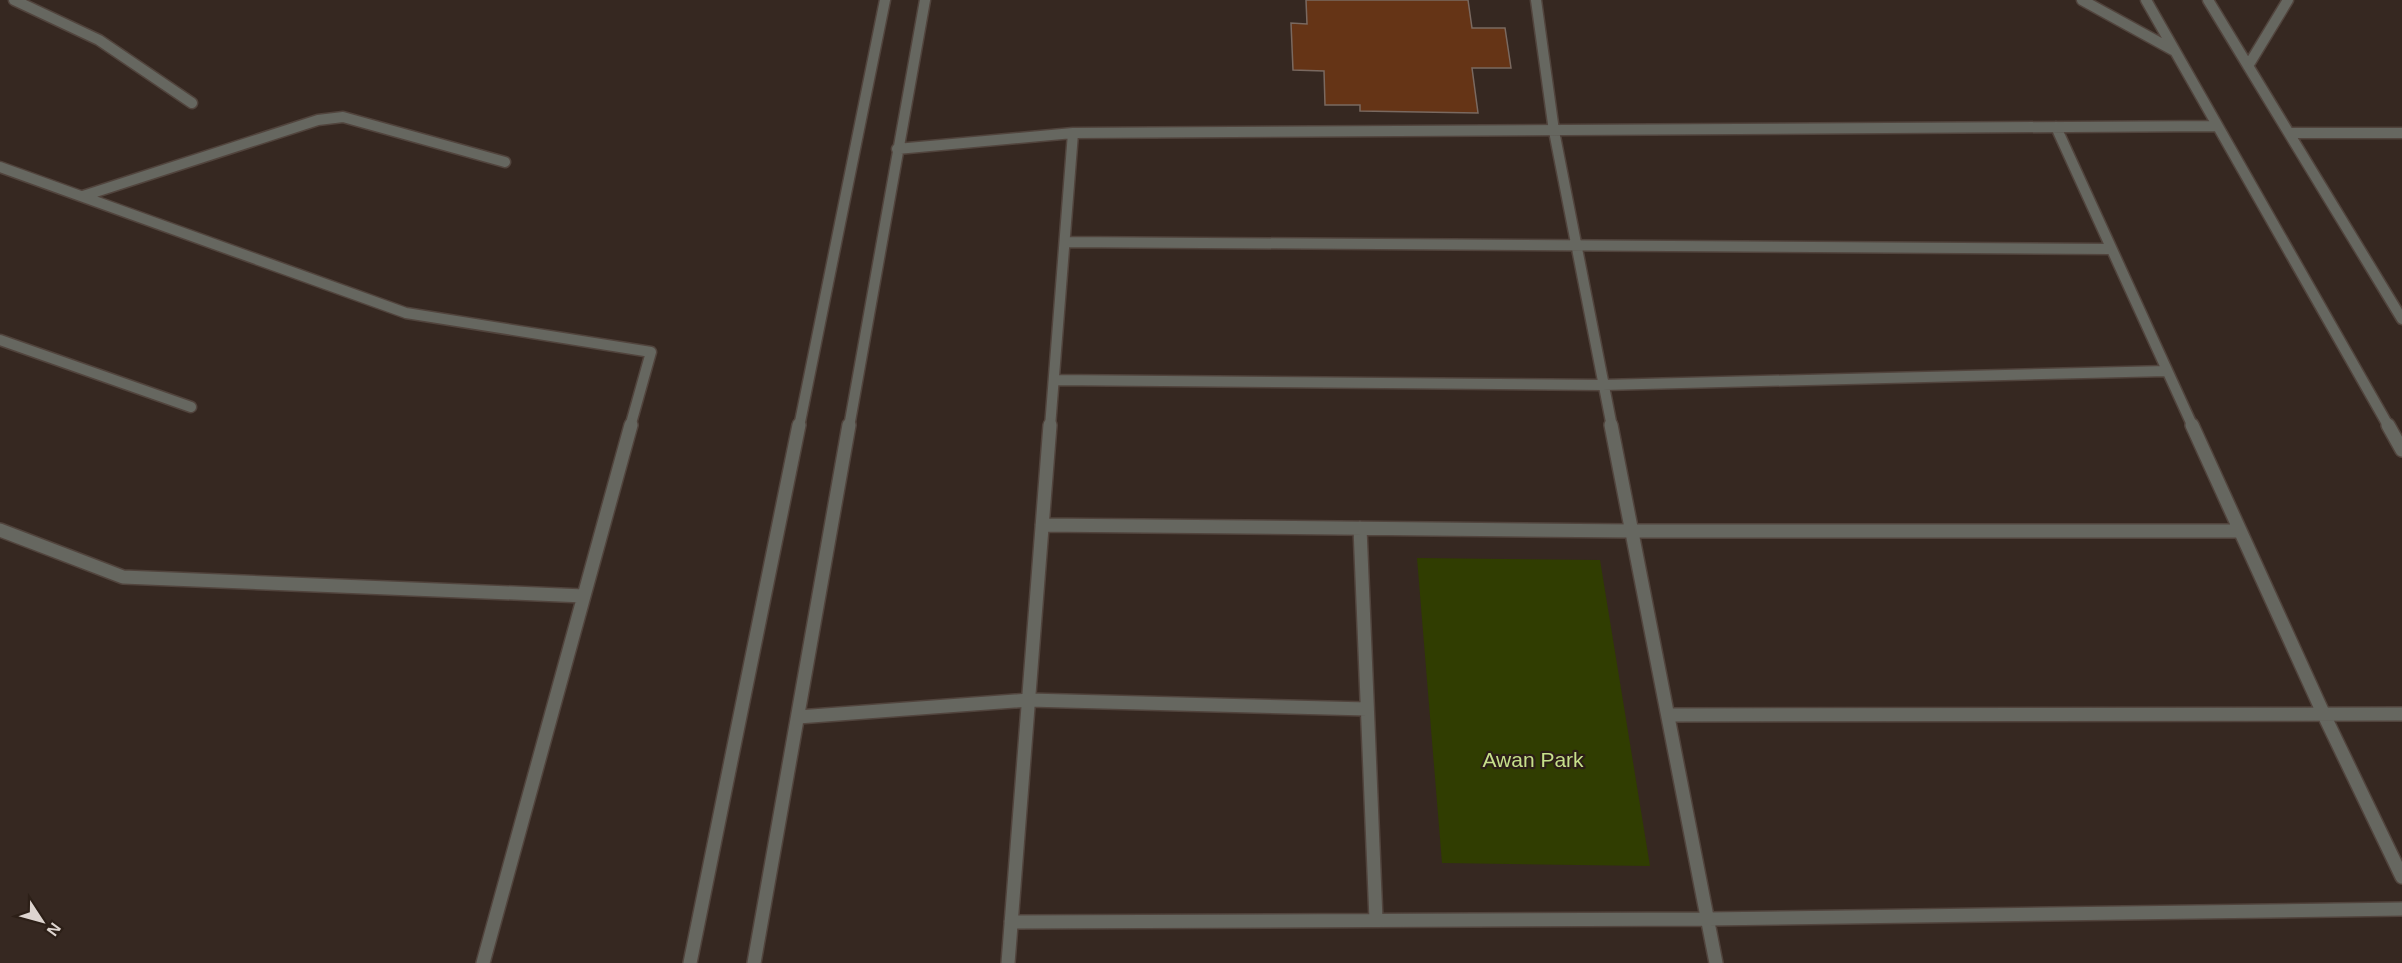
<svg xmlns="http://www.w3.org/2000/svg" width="2402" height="963" font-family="Helvetica,sans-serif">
<rect width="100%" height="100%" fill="#362821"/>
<path fill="#303d01" d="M 1417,558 L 1600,560 L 1650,866 L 1442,863 Z"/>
<path fill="#653416" stroke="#7a6960" stroke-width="1.5" d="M 1306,0 L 1468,0 L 1472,28 L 1505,28 L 1511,68 L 1472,68 L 1478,113 L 1360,111 L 1360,105 L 1325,105 L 1324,71 L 1293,70 L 1291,23 L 1307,24 Z"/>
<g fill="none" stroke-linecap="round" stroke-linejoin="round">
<defs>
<path id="minor-far1" d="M 14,0 L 99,40 L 192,103
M 1536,0 L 1554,131 L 1612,427
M 2082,0 L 2173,50
M 2146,0 L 2389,427
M 2208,0 L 2402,319
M 2248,66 L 2288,0
M 2056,127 L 2193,427
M 2289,133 L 2402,133
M 897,149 L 1073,133 L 2217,126
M 0,167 L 406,313 L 651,352 L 630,427
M 83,196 L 318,120 L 343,117 L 505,162
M 1065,242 L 2111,249
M 0,340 L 191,407
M 1054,380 L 1603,385 L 2167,371
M 799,427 L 885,0
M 849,427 L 925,0
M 1050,427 L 1073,133"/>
<path id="minor" d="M 1611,425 L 1716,963
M 2192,425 L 2324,715 L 2402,877
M 2388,425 L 2402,450
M 1042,525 L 1632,531 L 2240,531
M 1360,528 L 1376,920
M 0,530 L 123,577 L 584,596
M 1668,715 L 2402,714
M 798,717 L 1029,700 L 1367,709
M 1011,922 L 1708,919 L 2402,909
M 483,963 L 631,425
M 690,963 L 799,425
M 754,963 L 849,425
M 1008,963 L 1050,425"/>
</defs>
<use href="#minor-far1" stroke="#51443d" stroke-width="13"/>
<use href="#minor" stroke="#51443d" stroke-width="16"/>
<use href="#minor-far1" stroke="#666760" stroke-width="10"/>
<use href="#minor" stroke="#666760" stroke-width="13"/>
</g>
<g text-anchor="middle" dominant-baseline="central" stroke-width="4.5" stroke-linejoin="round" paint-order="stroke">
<g font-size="21" fill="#c6df8a" stroke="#2c1f17">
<text x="1533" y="759">Awan Park</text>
</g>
</g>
<g transform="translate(42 921) rotate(126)" stroke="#2c1f17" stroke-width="4.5" paint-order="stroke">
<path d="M0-4.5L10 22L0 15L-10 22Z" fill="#ddd4cf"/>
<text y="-9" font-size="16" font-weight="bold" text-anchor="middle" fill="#ddd4cf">N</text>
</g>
</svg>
